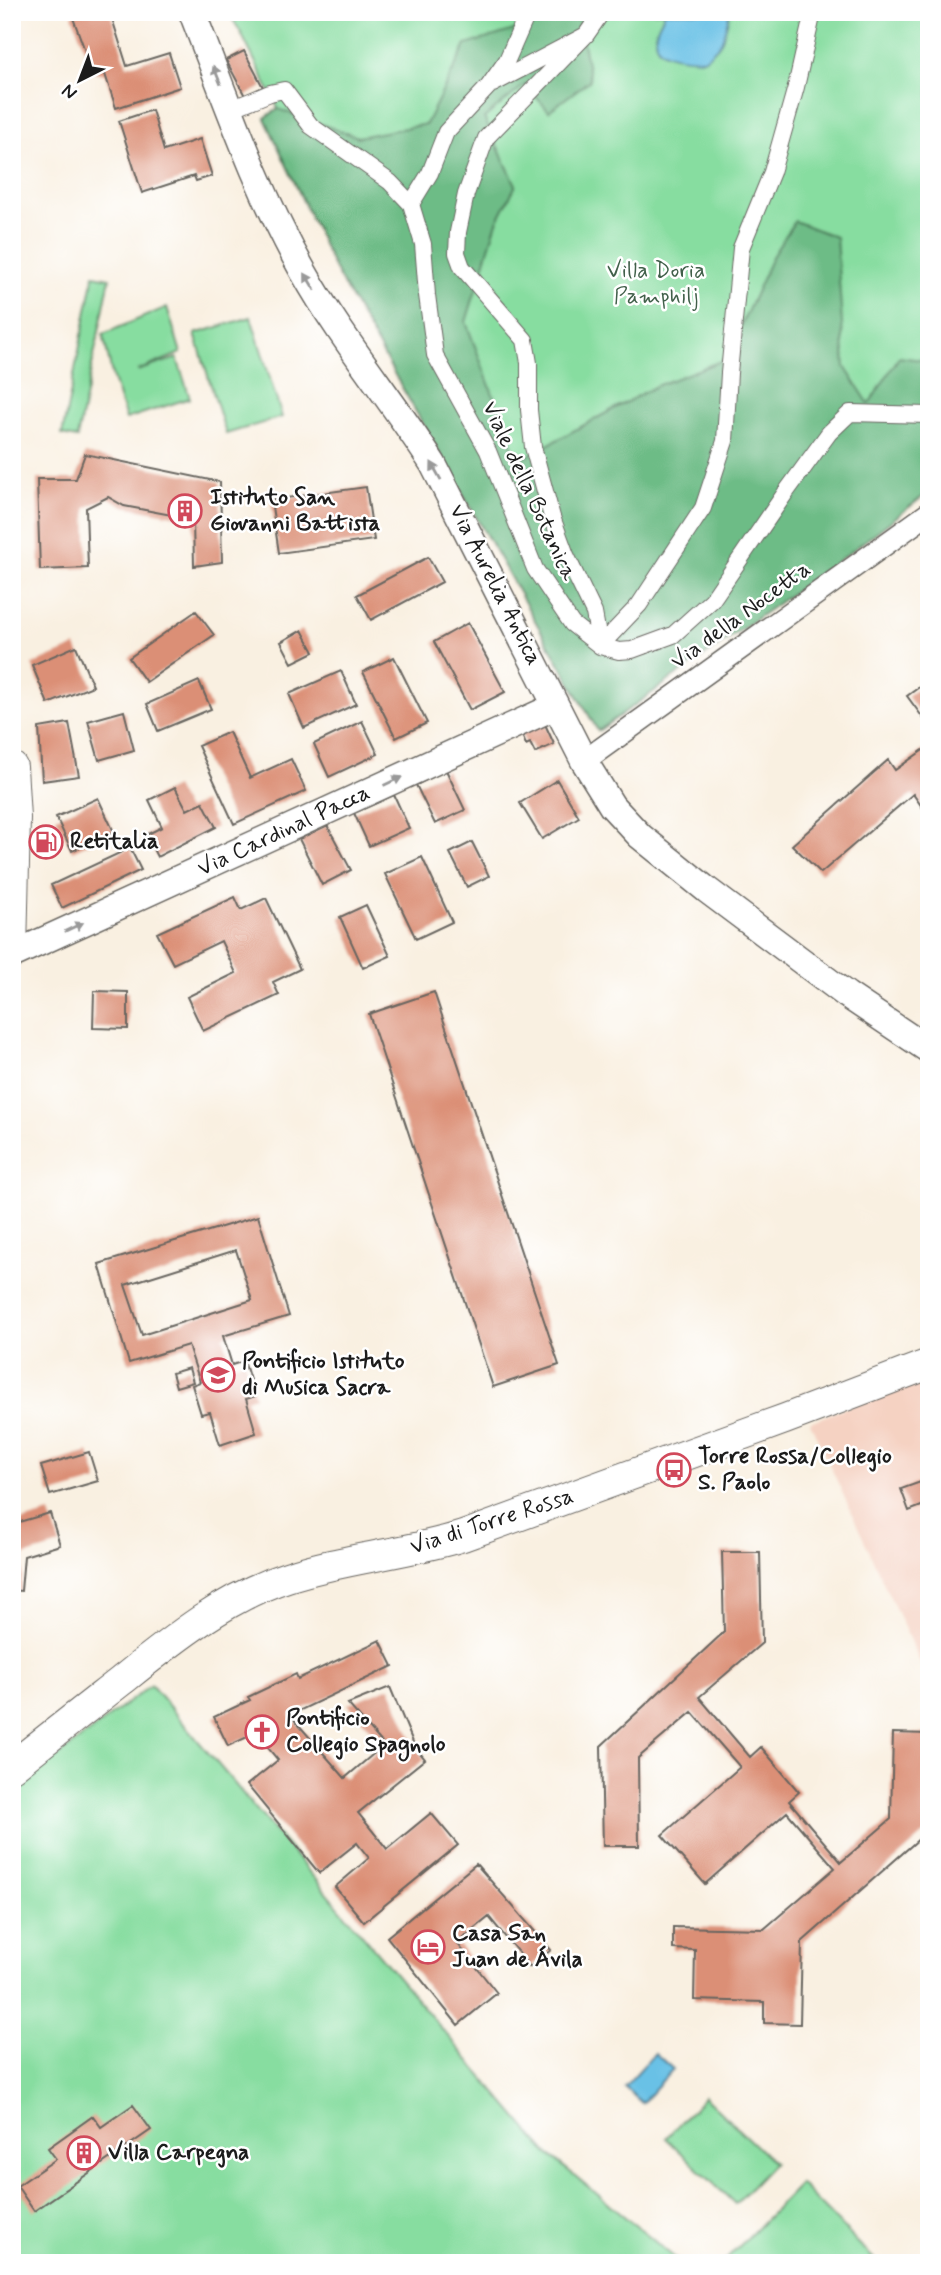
<svg xmlns="http://www.w3.org/2000/svg" width="941" height="2275" font-family="Mynerve,sans-serif">
<rect width="100%" height="100%" fill="#fff"/>
<filter id="ink" filterUnits="userSpaceOnUse"><feTurbulence type="fractalNoise" baseFrequency=".0143" numOctaves="2"/><feDisplacementMap in="SourceGraphic" scale="14" xChannelSelector="R" yChannelSelector="G"/><feConvolveMatrix kernelMatrix="1 2 1 2 8 2 1 2 1" color-interpolation-filters="sRGB"/></filter>
<filter id="wash" filterUnits="userSpaceOnUse"><feTurbulence type="fractalNoise" baseFrequency=".00686" numOctaves="4" result="noise"/><feDisplacementMap in="SourceGraphic" scale="28" xChannelSelector="R" yChannelSelector="G"/><feGaussianBlur stdDeviation="1.57" result="paint"/><feColorMatrix in="noise" values="0 0 0 0 0 0 0 0 0 0 0 0 0 0 0 0 0 1.4 0 .05"/><feComposite in="paint" operator="in"/></filter>
<g filter="url(#wash)">
<rect width="100%" height="100%" fill="#f9f0e1"/>
<path fill="#f5d2c2" d="M 929,1375 L 929,1682 L 810,1422 Z"/>
<path fill="#87dda0" stroke="#527c5e" stroke-width="2" d="M 228,12 L 929,12 L 929,492 L 853,550 L 598,731 L 334,268 L 265,118 L 278,108 L 240,31 Z
M 94,275 L 110,278 L 77,438 L 62,435 Z
M 167,307 L 181,353 L 137,371 L 177,358 L 190,398 L 126,419 L 113,379 L 103,334 Z
M 251,317 L 282,417 L 226,434 L 195,334 Z
M 151,1685 L 546,2152 L 681,2263 L 12,2263 L 12,1791 Z
M 704,2097 L 774,2163 L 735,2204 L 666,2138 Z
M 800,2184 L 878,2263 L 723,2263 Z"/>
<path fill="#6dbc86" stroke="#446c51" stroke-width="2" d="M 535,12 L 577,12 L 590,80 L 549,111 L 525,85 L 484,118 L 516,185 L 497,222 L 466,322 L 518,461 L 656,386 L 726,359 L 773,255 L 795,221 L 836,237 L 845,367 L 869,404 L 899,357 L 929,361 L 929,492 L 853,550 L 598,731 L 334,268 L 265,118 L 278,109 L 358,137 L 426,124 L 466,45 L 527,26 Z"/>
<path fill="#69c1e6" stroke="#426e81" stroke-width="2" d="M 665,12 L 730,12 C 722,38 727,41 704,59 C 688,58 649,59 656,33 C 657,26 662,19 665,12 Z
M 655,2053 L 673,2069 L 642,2103 L 624,2087 Z"/>
<g id="blocks">
<path fill="#db8f76" fill-rule="evenodd" d="M 80,12 L 110,12 L 127,66 L 169,53 L 180,87 L 116,108 L 105,74 L 95,72 L 91,67 L 72,15 Z
M 244,51 L 263,87 L 245,96 L 226,60 Z
M 152,110 L 164,151 L 200,139 L 212,176 L 196,181 L 194,176 L 142,193 L 119,121 Z
M 85,454 L 220,482 L 222,562 L 194,566 L 193,519 L 124,506 L 108,497 L 86,508 L 88,568 L 40,570 L 37,479 L 76,479 Z
M 366,487 L 374,540 L 279,553 L 271,500 Z
M 428,557 L 442,582 L 371,620 L 357,595 Z
M 196,611 L 214,635 L 146,682 L 129,658 Z
M 468,623 L 505,692 L 470,710 L 434,642 Z
M 302,630 L 314,652 L 292,663 L 281,642 Z
M 76,646 L 93,686 L 48,704 L 32,665 Z
M 394,657 L 427,723 L 396,738 L 363,672 Z
M 341,671 L 356,704 L 304,728 L 289,694 Z
M 929,680 L 929,726 L 907,696 Z
M 199,681 L 211,709 L 158,731 L 147,704 Z
M 124,711 L 134,750 L 99,760 L 88,721 Z
M 362,721 L 378,754 L 329,777 L 314,744 Z
M 544,722 L 554,744 L 535,753 L 530,743 L 526,745 L 521,733 Z
M 69,723 L 79,776 L 42,781 L 39,728 Z
M 229,732 L 250,778 L 291,759 L 306,791 L 234,824 L 198,746 Z
M 929,746 L 929,817 L 913,794 L 821,873 L 792,845 L 888,760 L 895,770 Z
M 446,770 L 465,810 L 435,824 L 416,785 Z
M 557,780 L 579,817 L 542,839 L 520,803 Z
M 175,787 L 187,810 L 203,802 L 216,827 L 157,857 L 146,835 L 162,827 L 149,800 Z
M 394,795 L 409,828 L 369,846 L 354,813 Z
M 98,798 L 114,832 L 72,851 L 56,817 Z
M 327,825 L 351,870 L 322,885 L 299,839 Z
M 472,842 L 489,876 L 467,887 L 450,853 Z
M 130,848 L 141,870 L 62,908 L 51,885 Z
M 422,857 L 452,922 L 416,939 L 385,874 Z
M 235,897 L 241,910 L 266,898 L 300,969 L 273,982 L 279,995 L 203,1031 L 187,997 L 236,973 L 221,941 L 173,964 L 157,933 Z
M 366,905 L 390,956 L 363,968 L 340,917 Z
M 94,991 L 128,992 L 128,1029 L 93,1028 Z
M 434,992 L 559,1365 L 493,1387 L 369,1014 Z
M 258,1216 L 289,1316 L 223,1336 L 232,1365 L 244,1361 L 255,1396 L 246,1399 L 256,1433 L 220,1445 L 210,1412 L 201,1414 L 192,1385 L 200,1382 L 188,1345 L 129,1363 L 99,1264 ZM 236,1250 L 252,1300 L 142,1335 L 125,1285 Z
M 189,1368 L 193,1382 L 176,1387 L 172,1373 Z
M 89,1452 L 98,1481 L 50,1495 L 41,1466 Z
M 929,1479 L 929,1503 L 909,1511 L 901,1489 Z
M 50,1513 L 60,1545 L 24,1556 L 21,1591 L 12,1590 L 12,1524 Z
M 722,1552 L 760,1552 L 762,1643 L 699,1697 L 750,1757 L 761,1747 L 799,1792 L 789,1801 L 841,1862 L 891,1819 L 893,1733 L 929,1734 L 929,1830 L 802,1942 L 800,2024 L 764,2023 L 764,2002 L 694,2000 L 695,1950 L 673,1949 L 673,1927 L 764,1929 L 835,1868 L 787,1812 L 705,1884 L 662,1835 L 740,1767 L 692,1712 L 638,1758 L 639,1846 L 603,1846 L 601,1746 L 724,1632 Z
M 380,1640 L 393,1666 L 290,1715 L 345,1778 L 384,1745 L 348,1704 L 390,1687 L 415,1747 L 425,1759 L 358,1813 L 387,1849 L 431,1813 L 458,1845 L 364,1922 L 335,1887 L 369,1858 L 357,1843 L 319,1873 L 247,1785 L 278,1760 L 256,1733 L 228,1746 L 214,1717 L 250,1700 L 248,1697 L 296,1674 L 298,1679 Z
M 476,1864 L 551,1950 L 530,1967 L 489,1917 L 457,1943 L 497,1993 L 458,2025 L 387,1937 Z
M 133,2105 L 151,2130 L 34,2211 L 17,2186 L 56,2159 L 48,2148 L 93,2116 L 101,2127 Z"/>
</g>
</g>
<g filter="url(#ink)">
<use href="#blocks" fill-opacity="0" stroke="#696661" stroke-width="2"/>
<g fill="none" stroke-linecap="round" stroke-linejoin="round">
<defs>
<path id="pedestrian" d="M 586,35 L 486,138 L 466,194 L 458,232 L 457,253 L 462,267 L 525,340 L 529,363 L 529,410 L 533,447 L 552,517 L 566,555 L 594,613 L 600,646
M 493,84 L 586,35 L 602,12
M 231,109 L 270,93 L 284,90 L 311,126 L 390,182 L 411,204 L 423,244 L 427,295 L 435,355 L 488,451 L 535,569 L 572,624 L 600,646 L 619,651 L 632,650 L 673,635 L 712,600 L 786,492 L 829,433 L 850,413 L 929,415
M 411,204 L 430,173 L 446,132 L 488,87 L 507,60 L 528,12
M 600,646 L 639,605 L 703,508 L 725,441 L 729,373 L 741,248 L 772,172 L 796,87 L 813,12"/>
<path id="minor" d="M 584,761 L 929,513"/>
<path id="tertiary" d="M 192,12 C 226,99 257,190 303,271 C 341,339 391,398 433,464 L 584,761 L 612,806 L 640,836 L 707,890 L 847,995 L 929,1050
M 12,955 L 556,706"/>
<path id="secondary" d="M 12,767 L 15,818 L 12,952
M 12,1767 C 48,1738 84,1710 121,1681 C 171,1641 225,1597 287,1577 C 344,1558 405,1554 463,1536 L 785,1419 L 929,1364"/>
</defs>
<use href="#pedestrian" stroke="#696661" stroke-width="18"/>
<use href="#minor" stroke="#696661" stroke-width="24"/>
<use href="#tertiary" stroke="#696661" stroke-width="29"/>
<use href="#secondary" stroke="#696661" stroke-width="32"/>
<use href="#pedestrian" stroke="#fff" stroke-width="16"/>
<use href="#minor" stroke="#fff" stroke-width="21"/>
<use href="#tertiary" stroke="#fff" stroke-width="26"/>
<use href="#secondary" stroke="#fff" stroke-width="30"/>
</g>
<defs><path id="oneway-solid" d="M-6-.8H1V-3.2L6.5 0L1 3.2V.8H-6Z" transform="scale(1.75)"/></defs>
<g fill="#999">
<use href="#oneway-solid" transform="translate(217 75) rotate(-112)"/>
<use href="#oneway-solid" transform="translate(310 282) rotate(-121)"/>
<use href="#oneway-solid" transform="translate(436 471) rotate(-119)"/>
<use href="#oneway-solid" transform="translate(393 781) rotate(-25)"/>
<use href="#oneway-solid" transform="translate(74 927) rotate(-25)"/>
</g>
</g>
<defs>
<symbol id="building-ring" viewBox="-11 -11 22 22"><circle r="9.5" fill="#fff" stroke="#d1495b" stroke-width="1.5"/><path d="M-4-6H4V6H1V3H-1V6H-4ZM-2.5-4.3h1.7v1.8h-1.7ZM.8-4.3h1.7v1.8H.8ZM-2.5-1h1.7V.8h-1.7ZM.8-1h1.7V.8H.8Z" fill="#d1495b"/></symbol>
<symbol id="fuel-ring" viewBox="-11 -11 22 22"><circle r="9.5" fill="#fff" stroke="#d1495b" stroke-width="1.5"/><path d="M-5.5-6h7V0h2V4h1.3V-2.5L3-4.5l.8-.8L6-3V5H2.5V1h-1V6h-7ZM-4.2-4.7v3.2H.2V-4.7Z" fill="#d1495b"/></symbol>
<symbol id="university-ring" viewBox="-11 -11 22 22"><circle r="9.5" fill="#fff" stroke="#d1495b" stroke-width="1.5"/><path d="M0-5L7-2L0 1L-7-2ZM-4 1L0 2.5L4 1V4Q0 6-4 4Z" fill="#d1495b"/></symbol>
<symbol id="bus-ring" viewBox="-11 -11 22 22"><circle r="9.5" fill="#fff" stroke="#d1495b" stroke-width="1.5"/><path d="M-5-6H5V4H4V6H2V4H-2V6H-4V4H-5ZM-3.5-4V0h7V-4ZM-3.5 1.2v1.5H-2V1.2ZM2 1.2v1.5H3.5V1.2Z" fill="#d1495b"/></symbol>
<symbol id="church-ring" viewBox="-11 -11 22 22"><circle r="9.5" fill="#fff" stroke="#d1495b" stroke-width="1.5"/><path d="M-1.2-6h2.4v3.5h3.3v2.4h-3.3V6h-2.4V-.1h-3.3v-2.4h3.3Z" fill="#d1495b"/></symbol>
<symbol id="hotel-ring" viewBox="-11 -11 22 22"><circle r="9.5" fill="#fff" stroke="#d1495b" stroke-width="1.5"/><path d="M-6-4.5h1.5V1H6V5H4.5V3h-9V5H-6ZM-4 0a1.8 1.8 0 1 1 3.6 0ZM.5 0V-2.5h3Q6-2.5 6 0Z" fill="#d1495b"/></symbol>
</defs>
<g fill-rule="evenodd">
<use href="#building-ring" x="166" y="492" width="38" height="38"/>
<use href="#fuel-ring" x="27" y="823" width="38" height="38"/>
<use href="#university-ring" x="199" y="1356" width="38" height="38"/>
<use href="#bus-ring" x="655" y="1451" width="38" height="38"/>
<use href="#church-ring" x="243" y="1713" width="38" height="38"/>
<use href="#hotel-ring" x="409" y="1928" width="38" height="38"/>
<use href="#building-ring" x="65" y="2134" width="38" height="38"/>
</g>
<g text-anchor="middle" dominant-baseline="central" stroke-width="5" stroke-linejoin="round" paint-order="stroke">
<g font-size="23" fill="#41604a" stroke="#fff">
<text x="656" y="271">Villa Doria<tspan x="656" dy="26">Pamphilj</tspan></text>
</g>
<g font-size="23" fill="#1c1c1c" stroke="#fff">
<text transform="translate(529 491) rotate(65)">Viale della Botanica</text>
<text transform="translate(495 585) rotate(63)">Via Aurelia Antica</text>
<text transform="translate(741 616) rotate(-36)">Via della Nocetta</text>
<text transform="translate(284 831) rotate(-25)">Via Cardinal Pacca</text>
<text transform="translate(492 1522) rotate(-18)">Via di Torre Rossa</text>
</g>
<g font-size="23" font-weight="bold" fill="#1c1c1c" stroke="#fff" text-anchor="start">
<text x="210" y="498">Istituto San<tspan x="210" dy="26">Giovanni Battista</tspan></text>
<text x="70" y="842">Retitalia</text>
<text x="242" y="1362">Pontificio Istituto<tspan x="242" dy="26">di Musica Sacra</tspan></text>
<text x="698" y="1457">Torre Rossa/Collegio<tspan x="698" dy="26">S. Paolo</tspan></text>
<text x="286" y="1719">Pontificio<tspan x="286" dy="26">Collegio Spagnolo</tspan></text>
<text x="452" y="1934">Casa San<tspan x="452" dy="26">Juan de Ávila</tspan></text>
<text x="108" y="2153">Villa Carpegna</text>
</g>
</g>
<rect width="941" height="2275" fill="none" stroke="#fff" stroke-width="42"/>
<g transform="translate(80 80) rotate(222)" stroke="#ffffff" stroke-width="5" paint-order="stroke">
<path d="M0-5L12 26L0 18L-12 26Z" fill="#1c1c1c"/>
<text y="-10" font-size="19" font-weight="bold" text-anchor="middle" fill="#1c1c1c">N</text>
</g>
</svg>
